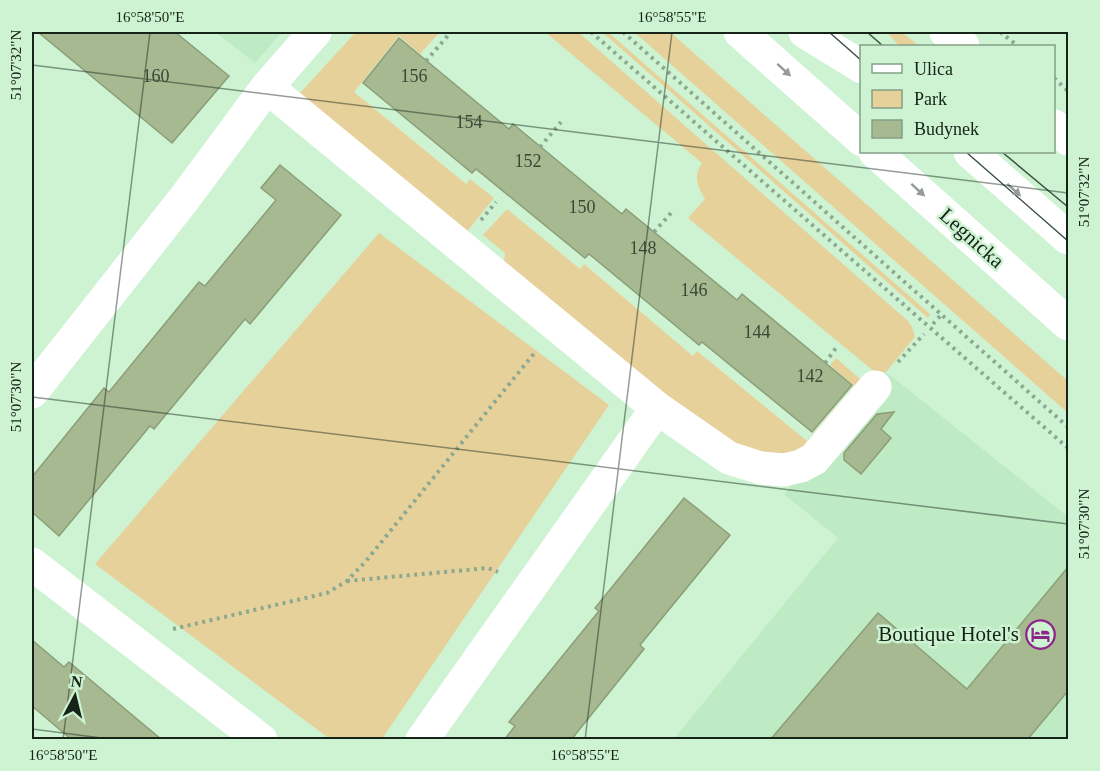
<svg xmlns="http://www.w3.org/2000/svg" width="1100" height="771" font-family="'Times New Roman',serif">
<rect width="100%" height="100%" fill="#cdf3d2"/>
<path fill="#beeac4" d="M 215,32 L 282,32 L 255,63 Z
M 886,372 L 1068,517 L 1068,739 L 673,740 L 838,538 L 784,494 Z"/>
<path fill="#e7d19b" d="M 356,32 L 440,32 L 420,54 L 399,36 L 354,92 L 466,184 L 470,179 L 494,198 L 465,234 L 301,99 L 300,93 Z
M 545,32 L 578,32 L 908,321 L 912,327 L 915,337 L 886,372 L 876,373 L 688,218 L 705,199 C 697,186 693,176 702,163 Z
M 602,32 L 608,32 L 930,314 L 928,318 Z
M 634,32 L 670,32 L 1068,381 L 1068,413 Z
M 887,32 L 902,32 L 919,46 L 899,46 Z
M 507,209 L 580,269 L 584,264 L 693,356 L 697,351 L 807,441 L 854,386 L 830,365 L 836,358 L 866,384 L 806,454 L 733,455 L 504,266 L 505,253 L 483,235 Z
M 379,233 L 609,405 L 382,739 L 330,739 L 95,564 Z"/>
<path fill="#a6b991" stroke="#8b9e77" stroke-width="1.5" d="M 38,32 L 175,32 L 229,76 L 172,143 Z
M 399,38 L 509,129 L 513,124 L 622,214 L 626,209 L 737,300 L 742,294 L 852,385 L 812,432 L 702,342 L 699,345 L 589,254 L 585,258 L 476,169 L 472,173 L 363,83 Z
M 280,165 L 341,215 L 250,324 L 245,319 L 154,429 L 150,426 L 59,536 L 32,512 L 32,477 L 104,388 L 109,392 L 199,282 L 205,286 L 276,200 L 261,188 Z
M 894,412 L 881,429 L 891,438 L 861,474 L 844,460 L 844,453 L 877,414 Z
M 684,498 L 730,535 L 640,645 L 644,649 L 571,740 L 504,740 L 515,726 L 509,722 L 599,611 L 595,608 Z
M 1068,567 L 1068,691 L 1027,740 L 770,740 L 878,613 L 967,689 Z
M 32,640 L 64,667 L 69,662 L 162,740 L 72,740 L 32,706 Z"/>
<g fill="none" stroke-linecap="round" stroke-linejoin="round">
<path stroke="#8ba990" stroke-width="4" stroke-dasharray="3 4.5" stroke-linecap="butt" d="M 591,32 L 1068,448
M 623,32 L 1068,427
M 1000,32 L 1018,46
M 426,61 L 451,32
M 1054,78 L 1068,91
M 540,147 L 561,122
M 481,220 L 496,202
M 654,232 L 671,213
M 933,324 L 941,315
M 898,362 L 924,334
M 825,363 L 836,348
M 347,581 L 488,568 L 498,572
M 173,629 L 327,593 L 347,581 L 366,561 L 536,351"/>
<path stroke="#fff" stroke-width="33" d="M 805,32 L 862,67
M 267,87 L 657,408 L 422,740
M 970,152 L 1068,238
M 32,392 L 184,199 L 267,87 L 315,32
M 657,408 L 729,458 L 761,468 L 784,470 L 801,466 L 814,459 L 875,387
M 32,564 L 261,740"/>
<path stroke="#fff" stroke-width="33" d="M 740,32 L 862,140
M 946,32 L 963,46
M 1054,126 L 1068,139
M 875,152 L 1068,324"/>
<path stroke="#3e5141" stroke-width="1.5" d="M 829,32 L 862,61
M 867,32 L 883,46
M 966,152 L 1068,241
M 1002,152 L 1068,207"/>
</g>
<defs><path id="oneway-solid" d="M-6-.8H1V-3.2L6.5 0L1 3.2V.8H-6Z" transform="scale(1.5)"/></defs>
<g fill="#969c97">
<use href="#oneway-solid" transform="translate(784 70) rotate(42)"/>
<use href="#oneway-solid" transform="translate(918 190) rotate(42)"/>
<use href="#oneway-solid" transform="translate(1014 190) rotate(42)"/>
</g>
<path fill="none" stroke="#152318" stroke-width="1.5" stroke-opacity="0.45" d="M 32,65 L 1068,193M 32,397 L 1068,524M 32,729 L 117,740M 63,740 L 150,32M 585,740 L 672,32"/>
<defs>
<symbol id="hotel-ring" viewBox="-11 -11 22 22"><circle r="9.5" fill="#cdf3d2" stroke="#8d258b" stroke-width="1.5"/><path d="M-6-4.5h1.5V1H6V5H4.5V3h-9V5H-6ZM-4 0a1.8 1.8 0 1 1 3.6 0ZM.5 0V-2.5h3Q6-2.5 6 0Z" fill="#8d258b"/></symbol>
</defs>
<g fill-rule="evenodd">
<use href="#hotel-ring" x="1024" y="618" width="33" height="33"/>
</g>
<g text-anchor="middle" dominant-baseline="central" stroke-width="5" stroke-linejoin="round" paint-order="stroke">
<g font-size="18" fill="#394836">
<text x="156" y="76">160</text>
<text x="414" y="76">156</text>
<text x="469" y="122">154</text>
<text x="528" y="161">152</text>
<text x="582" y="207">150</text>
<text x="643" y="248">148</text>
<text x="694" y="290">146</text>
<text x="757" y="332">144</text>
<text x="810" y="376">142</text>
</g>
<g font-size="21" fill="#152318" stroke="#cdf3d2">
<text transform="translate(972 238) rotate(42)">Legnicka</text>
</g>
<g font-size="21" fill="#152318" stroke="#cdf3d2" text-anchor="end">
<text x="1019" y="634">Boutique Hotel's</text>
</g>
</g>
<rect width="1100" height="771" fill="none" stroke="#cdf3d2" stroke-width="66"/>
<rect x="860" y="45" width="195" height="108" fill="#cdf3d2" stroke="#83a088" stroke-width="1.5"/>
<rect x="872" y="64" width="30" height="9" fill="#ffffff" stroke="#83a088" stroke-width="1.5"/>
<text x="914" y="75" font-size="18" fill="#152318">Ulica</text>
<rect x="872" y="90" width="30" height="18" fill="#e7d19b" stroke="#83a088" stroke-width="1.5"/>
<text x="914" y="105" font-size="18" fill="#152318">Park</text>
<rect x="872" y="120" width="30" height="18" fill="#a6b991" stroke="#83a088" stroke-width="1.5"/>
<text x="914" y="135" font-size="18" fill="#152318">Budynek</text>
<g transform="translate(75 696) rotate(7)" stroke="#cdf3d2" stroke-width="4.5" paint-order="stroke">
<path d="M0-4.5L10 22L0 15L-10 22Z" fill="#152318"/>
<text y="-9" font-size="16" font-weight="bold" text-anchor="middle" fill="#152318">N</text>
</g>
<rect x="33" y="33" width="1034" height="705" fill="none" stroke="#152318" stroke-width="2"/>
<g font-size="15" text-anchor="middle" fill="#152318">
<text x="150" y="22">16°58'50"E</text>
<text x="672" y="22">16°58'55"E</text>
<text transform="translate(16 65) rotate(-90)" y="5">51°07'32"N</text>
<text transform="translate(1084 192) rotate(-90)" y="5">51°07'32"N</text>
<text transform="translate(16 397) rotate(-90)" y="5">51°07'30"N</text>
<text transform="translate(1084 524) rotate(-90)" y="5">51°07'30"N</text>
<text x="63" y="760">16°58'50"E</text>
<text x="585" y="760">16°58'55"E</text>
</g>
</svg>
